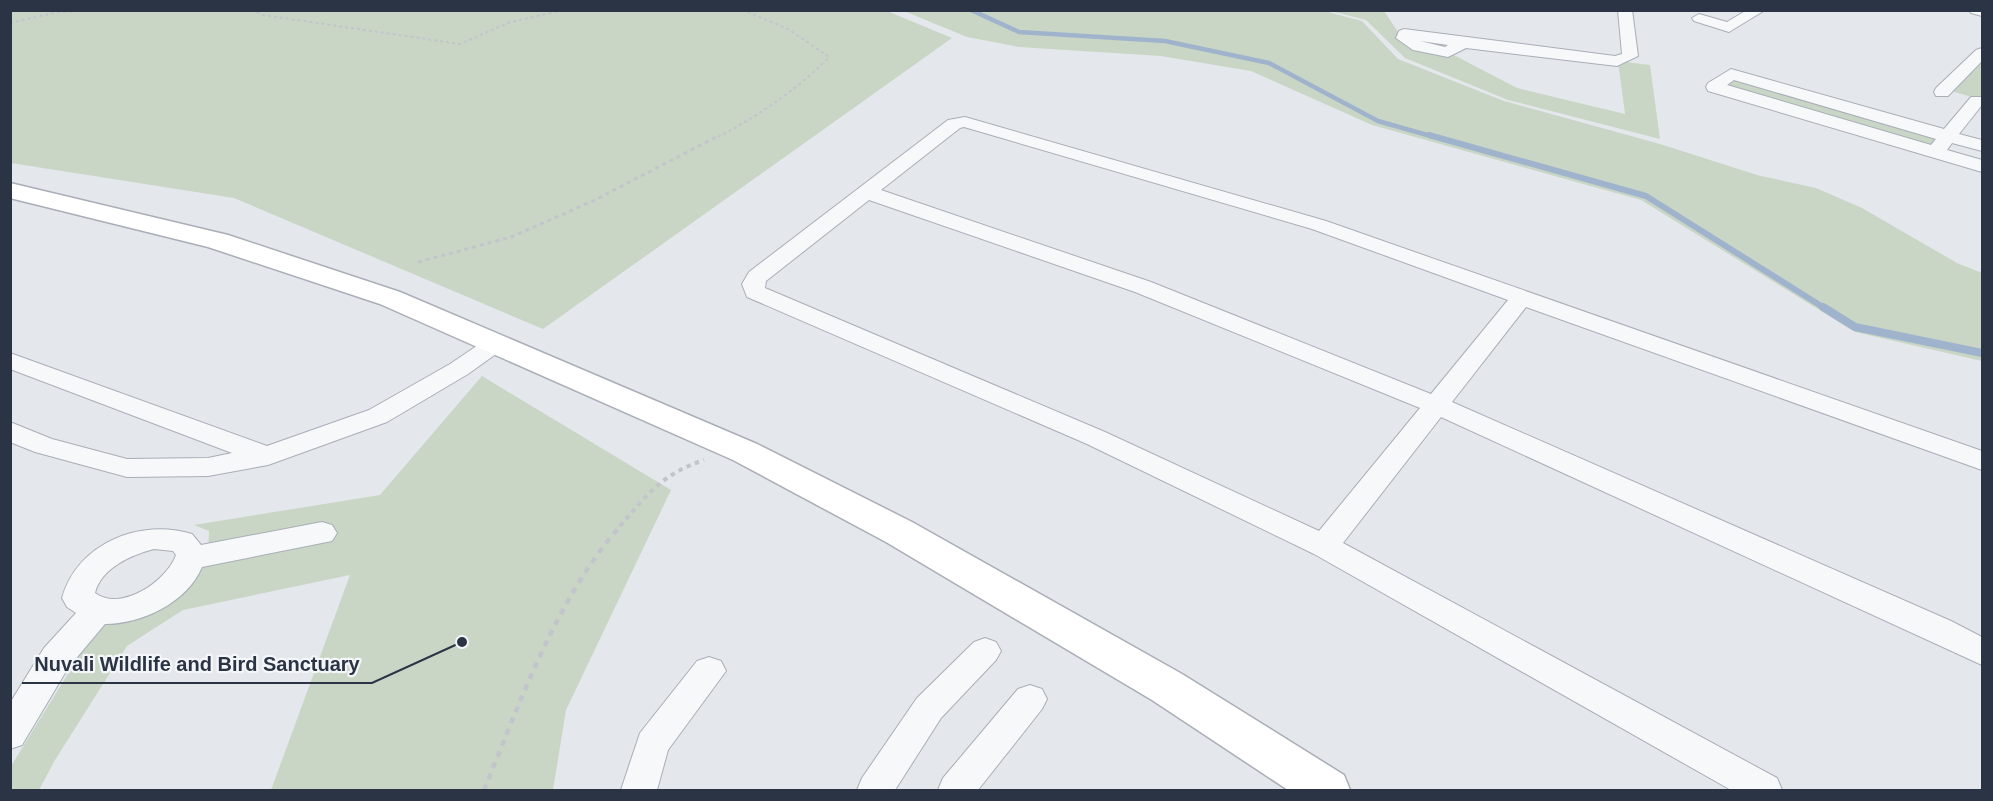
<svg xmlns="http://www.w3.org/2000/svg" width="1993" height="801" font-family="Helvetica,sans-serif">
<rect width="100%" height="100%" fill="#e4e7ec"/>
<path fill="#c9d6c5" d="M 887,11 L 952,38 L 543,329 L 234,198 L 11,163 L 11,11 Z
M 1324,11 L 1362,21 L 1398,59 L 1504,101 L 1660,144 L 1757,175 L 1816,188 L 1862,208 L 1957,263 L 1982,273 L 1982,361 L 1855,332 L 1641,200 L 1372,125 L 1251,71 L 1161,56 L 1019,47 L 967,37 L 904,11 Z
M 1331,11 L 1384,11 L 1402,38 L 1448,52 L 1517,88 L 1625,114 L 1618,61 L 1650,65 L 1660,139 L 1508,100 L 1405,58 L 1366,20 Z
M 1982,63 L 1982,100 L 1951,91 Z
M 1735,77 L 1940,136 L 1930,147 L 1724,86 Z
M 482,376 L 671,490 L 566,710 L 553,790 L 271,790 L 350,575 L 183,610 L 127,646 L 55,760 L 39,790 L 11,790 L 11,766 L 79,656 L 111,614 L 208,556 L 209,531 L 194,525 L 380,495 Z"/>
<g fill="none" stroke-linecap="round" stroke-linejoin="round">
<path stroke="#9fb4cc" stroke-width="4.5" d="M 971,10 L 1019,32 L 1165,41 L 1269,63 L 1378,121 L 1434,137"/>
<path stroke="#9fb4cc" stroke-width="6" d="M 1429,135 L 1646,196 L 1826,309"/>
<path stroke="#9fb4cc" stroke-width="8" d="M 1823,307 L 1855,327 L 1982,353"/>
<defs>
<path id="street" d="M 1618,10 L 1632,10 L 1638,56 L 1617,66 L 1466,48 L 1448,57 L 1413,50 L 1396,38 L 1399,31 L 1404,29 L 1615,56 L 1622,54 ZM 1420,41 L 1448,45 L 1445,47 Z
M 1747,10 L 1765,10 L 1729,32 L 1694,21 L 1692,18 L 1699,14 L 1727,22 Z
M 1969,10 L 1982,10 L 1982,16 L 1971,13 Z
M 1982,48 L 1982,61 L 1948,96 L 1936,96 L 1934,92 L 1936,88 L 1976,50 Z
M 1731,69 L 1944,129 L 1971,97 L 1982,97 L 1982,105 L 1959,134 L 1982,140 L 1982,151 L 1952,143 L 1947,150 L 1982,160 L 1982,172 L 1708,91 L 1706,87 L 1708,83 ZM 1734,80 L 1936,139 L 1931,145 L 1727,85 Z
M 965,117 L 1326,221 L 1982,451 L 1982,470 L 1526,307 L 1452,402 L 1951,621 L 1982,637 L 1982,665 L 1441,417 L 1343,543 L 1777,778 L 1782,790 L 1731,790 L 1314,554 L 1087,444 L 747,297 L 742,284 L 749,272 L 948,120 ZM 964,127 L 1312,229 L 1508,300 L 1431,394 L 1151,282 L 881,190 L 960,128 ZM 869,200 L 1135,292 L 1420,408 L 1319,531 L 1105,432 L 765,288 L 766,281 Z
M 495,337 L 503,339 L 507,344 L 503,349 L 468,374 L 387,422 L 268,465 L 208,476 L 127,477 L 35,452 L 10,442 L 10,422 L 52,439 L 127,459 L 208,458 L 232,453 L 10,369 L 10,353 L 267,446 L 369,410 L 450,364 L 487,339 Z
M 322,522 L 332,525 L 337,533 L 332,541 L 202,567 C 187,603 141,624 105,624 L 68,668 L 22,745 L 10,749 L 10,703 L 44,648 L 76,613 L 67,607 L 62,598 C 77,543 141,518 192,534 L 201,545 ZM 154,549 L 173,551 L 176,555 C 166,582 121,612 95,593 C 101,568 131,555 154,549 Z
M 985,638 L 996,642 L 1001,651 L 996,660 L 941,718 L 895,790 L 857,790 L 862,778 L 917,698 L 974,642 Z
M 709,657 L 721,661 L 726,671 L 668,750 L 657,790 L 621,790 L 640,733 L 697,661 Z
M 1030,685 L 1042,689 L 1047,699 L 1042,709 L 978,790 L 938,790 L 943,778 L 1018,689 Z"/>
<path id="secondary" d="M 10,183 L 228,235 L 400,292 L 757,444 L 912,522 L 1182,674 L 1344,775 L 1350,790 L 1288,790 L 1152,700 L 886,542 L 733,460 L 380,304 L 208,247 L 10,198 Z"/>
</defs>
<use href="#street" stroke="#a9aeb7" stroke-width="2"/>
<use href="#secondary" stroke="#a9aeb7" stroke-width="3"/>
<path stroke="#c2c5cb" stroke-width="2" stroke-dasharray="3 3" stroke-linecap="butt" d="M 251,10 L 263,15 L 460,44 L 508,23 L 563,10
M 10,23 L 58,12 L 111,10
M 718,137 C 758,116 797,90 829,57 L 788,29 L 743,10"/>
<path stroke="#c2c5cb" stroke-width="3" stroke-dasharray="4 4" stroke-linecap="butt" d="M 418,262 L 511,237 L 593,201 L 720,135"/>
<path stroke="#c2c5cb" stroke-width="4" stroke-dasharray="4.5 4.5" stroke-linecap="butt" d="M 620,526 C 648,494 662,474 704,460"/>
<path stroke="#c2c5cb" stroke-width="4.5" stroke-dasharray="6 6" stroke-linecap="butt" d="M 484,790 C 521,700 556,599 621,525"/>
<use href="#street" fill="#f7f8fa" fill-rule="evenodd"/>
<use href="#secondary" fill="#fff" fill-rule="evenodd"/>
</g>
<path fill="none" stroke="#2b3445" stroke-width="2" d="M462 642L372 683H22"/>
<circle fill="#2b3445" stroke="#f4f6f9" stroke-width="2" cx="462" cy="642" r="6"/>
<g font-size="20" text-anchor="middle" font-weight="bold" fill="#2b3445" stroke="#f4f6f9" stroke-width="4.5" stroke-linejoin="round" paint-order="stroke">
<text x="197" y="671">Nuvali Wildlife and Bird Sanctuary</text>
</g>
<rect width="1993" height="801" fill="none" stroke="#2b3445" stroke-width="24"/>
</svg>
